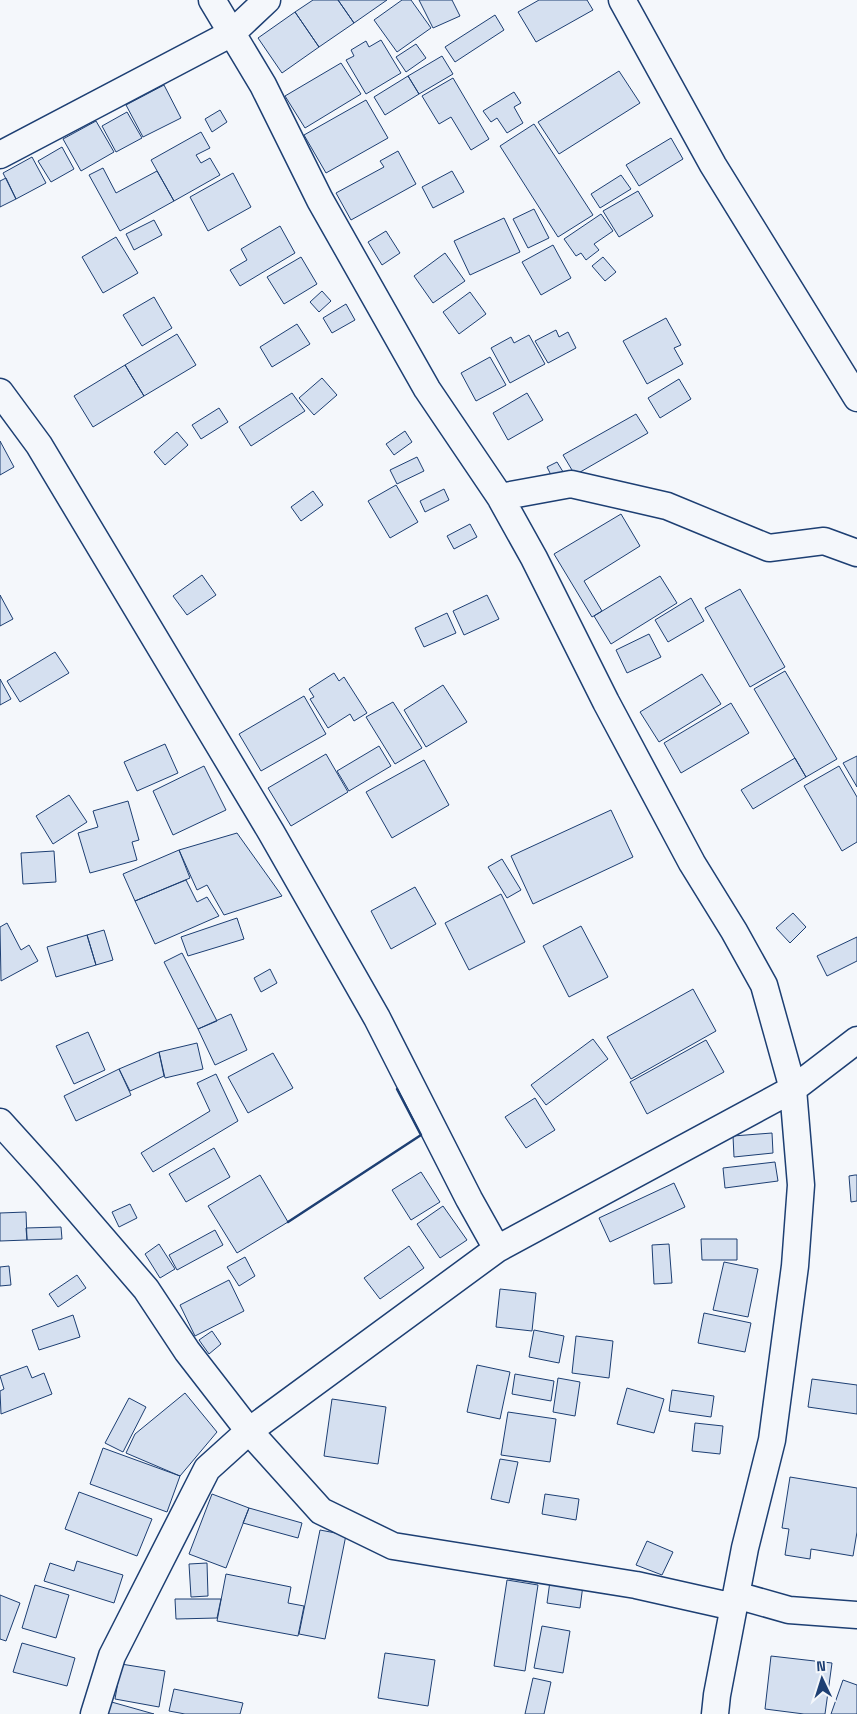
<svg xmlns="http://www.w3.org/2000/svg" width="857" height="1714" font-family="'Space Grotesk',sans-serif">
<rect width="100%" height="100%" fill="#f4f7fb"/>
<path fill="#d5e0f0" stroke="#1d3f73" d="M 313,0 L 338,0 L 354,23 L 319,47 L 295,12 Z
M 338,0 L 387,0 L 354,23 Z
M 402,0 L 411,0 L 431,28 L 397,52 L 374,20 Z
M 419,0 L 452,0 L 460,16 L 433,28 Z
M 539,0 L 587,0 L 593,10 L 536,42 L 518,12 Z
M 295,12 L 319,47 L 282,73 L 258,38 Z
M 495,15 L 504,30 L 455,62 L 445,47 Z
M 381,40 L 401,73 L 366,94 L 346,60 L 354,56 L 351,50 L 366,41 L 369,47 Z
M 416,44 L 426,58 L 406,72 L 396,57 Z
M 442,56 L 453,74 L 419,94 L 408,76 Z
M 341,63 L 361,94 L 305,128 L 285,96 Z
M 619,71 L 640,103 L 559,154 L 538,122 Z
M 408,76 L 419,94 L 385,115 L 374,97 Z
M 453,78 L 489,139 L 471,150 L 451,117 L 439,124 L 422,96 Z
M 164,85 L 181,118 L 143,137 L 126,105 Z
M 514,92 L 521,103 L 514,107 L 523,123 L 507,133 L 497,118 L 491,122 L 483,111 Z
M 366,100 L 388,138 L 326,173 L 304,135 Z
M 220,110 L 227,122 L 212,132 L 205,119 Z
M 127,112 L 142,138 L 116,152 L 102,126 Z
M 96,121 L 114,152 L 81,171 L 63,139 Z
M 534,124 L 593,215 L 558,237 L 500,146 Z
M 201,132 L 210,148 L 196,155 L 201,163 L 210,158 L 220,175 L 174,201 L 151,160 Z
M 671,138 L 683,159 L 639,186 L 626,165 Z
M 62,147 L 74,169 L 51,182 L 38,161 Z
M 398,151 L 416,184 L 351,220 L 336,193 L 384,167 L 380,161 Z
M 32,157 L 46,183 L 16,199 L 3,173 Z
M 103,168 L 116,193 L 157,171 L 174,201 L 120,231 L 89,175 Z
M 452,171 L 464,192 L 433,208 L 422,187 Z
M 233,173 L 251,207 L 208,231 L 190,197 Z
M 621,175 L 631,189 L 600,208 L 591,194 Z
M 6,178 L 16,199 L 0,207 L 0,181 Z
M 638,191 L 653,216 L 619,237 L 603,211 Z
M 534,209 L 549,238 L 528,248 L 513,219 Z
M 601,214 L 613,231 L 594,244 L 599,250 L 586,260 L 581,253 L 576,256 L 564,239 Z
M 504,218 L 520,252 L 470,275 L 454,241 Z
M 154,220 L 162,235 L 134,250 L 126,234 Z
M 280,226 L 295,253 L 240,286 L 230,270 L 247,260 L 241,249 Z
M 386,231 L 400,253 L 382,265 L 368,242 Z
M 116,237 L 138,273 L 103,293 L 82,257 Z
M 553,245 L 571,278 L 541,295 L 522,262 Z
M 445,253 L 465,281 L 433,303 L 414,276 Z
M 301,257 L 317,284 L 284,304 L 267,277 Z
M 603,257 L 616,272 L 605,281 L 592,266 Z
M 322,291 L 331,301 L 319,312 L 310,302 Z
M 470,292 L 486,314 L 459,334 L 443,312 Z
M 154,297 L 172,328 L 142,346 L 123,315 Z
M 346,304 L 355,320 L 332,333 L 323,318 Z
M 666,318 L 681,345 L 674,348 L 683,364 L 647,384 L 623,341 Z
M 297,324 L 310,344 L 272,367 L 260,347 Z
M 556,330 L 559,337 L 568,332 L 576,348 L 548,363 L 535,341 Z
M 177,334 L 196,365 L 144,396 L 125,365 Z
M 529,335 L 545,364 L 510,383 L 491,348 L 511,337 L 514,343 Z
M 490,357 L 506,385 L 476,401 L 461,373 Z
M 125,365 L 144,396 L 93,427 L 74,396 Z
M 322,378 L 337,395 L 314,415 L 299,398 Z
M 679,379 L 691,399 L 660,418 L 648,398 Z
M 292,393 L 305,411 L 251,446 L 239,427 Z
M 527,393 L 543,420 L 508,440 L 493,413 Z
M 219,408 L 228,422 L 201,439 L 192,425 Z
M 636,414 L 648,433 L 575,475 L 563,455 Z
M 405,431 L 412,442 L 394,455 L 386,444 Z
M 177,432 L 188,445 L 165,465 L 154,452 Z
M 0,441 L 14,467 L 0,475 Z
M 417,457 L 424,471 L 397,484 L 390,470 Z
M 557,462 L 565,475 L 554,481 L 547,467 Z
M 396,485 L 418,522 L 390,538 L 368,501 Z
M 444,489 L 449,500 L 425,512 L 420,501 Z
M 313,491 L 323,505 L 301,521 L 291,507 Z
M 621,514 L 640,546 L 584,581 L 602,611 L 592,617 L 554,554 Z
M 470,524 L 477,537 L 454,549 L 447,536 Z
M 202,575 L 216,595 L 187,615 L 173,596 Z
M 660,576 L 677,603 L 611,644 L 594,616 Z
M 740,589 L 785,667 L 750,687 L 705,608 Z
M 0,595 L 13,619 L 0,626 Z
M 487,595 L 499,619 L 464,635 L 453,611 Z
M 691,598 L 704,621 L 668,642 L 655,620 Z
M 447,613 L 456,633 L 424,647 L 415,628 Z
M 649,634 L 661,657 L 627,673 L 616,650 Z
M 55,652 L 69,673 L 20,702 L 7,681 Z
M 785,671 L 837,759 L 806,777 L 754,689 Z
M 334,673 L 339,681 L 344,677 L 367,713 L 354,721 L 350,714 L 328,728 L 310,699 L 314,697 L 309,689 Z
M 702,674 L 721,704 L 659,742 L 640,712 Z
M 0,679 L 11,699 L 0,705 Z
M 443,685 L 467,722 L 426,747 L 404,710 Z
M 304,696 L 326,734 L 261,771 L 239,734 Z
M 393,702 L 422,748 L 395,764 L 366,717 Z
M 731,703 L 749,733 L 681,773 L 664,743 Z
M 165,744 L 178,773 L 137,791 L 124,762 Z
M 379,746 L 391,766 L 349,791 L 337,771 Z
M 326,754 L 348,792 L 291,826 L 268,788 Z
M 857,756 L 857,787 L 843,763 Z
M 795,758 L 806,777 L 753,809 L 741,790 Z
M 424,760 L 449,805 L 392,838 L 366,792 Z
M 204,766 L 226,810 L 173,835 L 153,791 Z
M 839,766 L 857,797 L 857,842 L 842,851 L 804,786 Z
M 69,795 L 87,822 L 53,844 L 36,816 Z
M 128,801 L 139,840 L 132,842 L 137,860 L 90,873 L 78,833 L 98,827 L 93,811 Z
M 611,810 L 633,857 L 533,904 L 511,856 Z
M 237,833 L 282,896 L 224,915 L 207,885 L 197,890 L 179,850 Z
M 179,850 L 190,878 L 135,901 L 123,874 Z
M 54,851 L 56,882 L 23,884 L 21,853 Z
M 502,859 L 521,890 L 507,898 L 488,867 Z
M 186,880 L 197,902 L 207,897 L 219,916 L 155,944 L 135,901 Z
M 415,887 L 436,924 L 391,949 L 371,911 Z
M 501,894 L 525,942 L 469,970 L 445,923 Z
M 793,913 L 806,927 L 790,943 L 776,928 Z
M 237,918 L 244,939 L 188,956 L 181,937 Z
M 7,923 L 21,950 L 29,945 L 38,961 L 1,981 L 0,927 Z
M 581,926 L 608,977 L 569,997 L 543,946 Z
M 104,930 L 113,960 L 96,965 L 87,935 Z
M 87,935 L 96,965 L 56,977 L 47,947 Z
M 857,937 L 857,961 L 827,976 L 817,956 Z
M 182,953 L 217,1021 L 198,1029 L 164,962 Z
M 270,969 L 277,983 L 261,992 L 254,978 Z
M 693,989 L 716,1031 L 631,1079 L 607,1037 Z
M 231,1014 L 247,1050 L 215,1065 L 198,1029 Z
M 88,1032 L 105,1070 L 74,1084 L 56,1046 Z
M 593,1039 L 608,1059 L 546,1105 L 531,1085 Z
M 706,1040 L 724,1072 L 647,1114 L 630,1082 Z
M 197,1043 L 203,1069 L 165,1078 L 159,1052 Z
M 159,1052 L 164,1076 L 130,1091 L 119,1069 Z
M 273,1053 L 293,1088 L 248,1113 L 228,1077 Z
M 119,1069 L 131,1095 L 76,1121 L 64,1096 Z
M 216,1074 L 238,1121 L 153,1172 L 141,1153 L 210,1111 L 197,1083 Z
M 535,1098 L 555,1130 L 526,1148 L 505,1117 Z
M 772,1133 L 773,1153 L 734,1157 L 733,1136 Z
M 214,1148 L 230,1177 L 186,1202 L 169,1174 Z
M 775,1162 L 778,1181 L 725,1188 L 723,1168 Z
M 421,1172 L 440,1202 L 411,1220 L 392,1190 Z
M 260,1175 L 288,1222 L 237,1253 L 208,1206 Z
M 855,1175 L 857,1175 L 857,1201 L 851,1202 L 849,1176 Z
M 674,1183 L 685,1207 L 610,1242 L 599,1218 Z
M 130,1204 L 137,1218 L 119,1227 L 112,1212 Z
M 443,1206 L 467,1240 L 440,1258 L 417,1224 Z
M 26,1212 L 27,1240 L 0,1241 L 0,1213 Z
M 61,1227 L 62,1239 L 27,1240 L 26,1228 Z
M 215,1230 L 223,1245 L 177,1270 L 169,1255 Z
M 701,1239 L 737,1239 L 737,1260 L 702,1260 Z
M 159,1244 L 175,1269 L 160,1278 L 145,1254 Z
M 669,1244 L 672,1283 L 654,1284 L 652,1245 Z
M 409,1246 L 424,1268 L 380,1299 L 364,1278 Z
M 245,1257 L 255,1276 L 239,1286 L 227,1267 Z
M 724,1262 L 758,1269 L 748,1317 L 713,1310 Z
M 9,1266 L 11,1285 L 0,1286 L 0,1267 Z
M 77,1275 L 86,1288 L 58,1307 L 49,1294 Z
M 229,1280 L 244,1311 L 195,1336 L 180,1305 Z
M 500,1289 L 536,1293 L 532,1331 L 496,1327 Z
M 704,1313 L 751,1323 L 745,1352 L 698,1343 Z
M 73,1315 L 80,1337 L 39,1350 L 32,1330 Z
M 534,1330 L 564,1336 L 559,1363 L 529,1357 Z
M 212,1331 L 221,1344 L 209,1354 L 199,1340 Z
M 576,1336 L 613,1341 L 609,1378 L 572,1373 Z
M 477,1365 L 510,1372 L 500,1419 L 467,1412 Z
M 27,1366 L 32,1378 L 44,1373 L 52,1394 L 1,1414 L 0,1391 L 4,1389 L 0,1376 Z
M 515,1374 L 554,1381 L 551,1401 L 512,1394 Z
M 558,1378 L 580,1382 L 575,1416 L 553,1412 Z
M 812,1379 L 857,1385 L 857,1414 L 808,1407 Z
M 627,1388 L 664,1399 L 654,1433 L 617,1424 Z
M 672,1390 L 714,1396 L 711,1417 L 669,1411 Z
M 185,1393 L 217,1432 L 180,1476 L 126,1453 L 135,1434 Z
M 129,1398 L 146,1407 L 123,1452 L 105,1443 Z
M 332,1399 L 386,1407 L 378,1464 L 324,1456 Z
M 508,1412 L 556,1419 L 550,1462 L 501,1455 Z
M 695,1423 L 723,1426 L 720,1454 L 692,1451 Z
M 103,1448 L 180,1476 L 167,1512 L 90,1484 Z
M 500,1459 L 518,1462 L 509,1503 L 491,1499 Z
M 790,1477 L 857,1488 L 857,1532 L 853,1556 L 811,1549 L 810,1559 L 785,1555 L 789,1529 L 782,1528 Z
M 79,1492 L 152,1519 L 137,1556 L 65,1529 Z
M 212,1494 L 249,1508 L 226,1568 L 189,1554 Z
M 545,1494 L 579,1499 L 576,1520 L 542,1514 Z
M 249,1508 L 302,1523 L 298,1538 L 243,1523 Z
M 320,1530 L 346,1535 L 325,1639 L 299,1634 Z
M 647,1541 L 673,1552 L 662,1575 L 636,1565 Z
M 77,1561 L 123,1575 L 114,1603 L 44,1581 L 50,1563 L 74,1571 Z
M 207,1563 L 208,1596 L 191,1597 L 189,1564 Z
M 226,1574 L 291,1587 L 288,1603 L 304,1606 L 298,1636 L 217,1621 Z
M 507,1580 L 538,1585 L 525,1671 L 494,1666 Z
M 550,1581 L 583,1585 L 580,1608 L 547,1603 Z
M 35,1585 L 69,1595 L 56,1638 L 22,1628 Z
M 0,1595 L 20,1603 L 6,1641 L 0,1639 Z
M 175,1599 L 221,1599 L 217,1618 L 176,1619 Z
M 542,1626 L 570,1631 L 563,1673 L 534,1668 Z
M 22,1643 L 75,1658 L 67,1686 L 13,1672 Z
M 385,1653 L 435,1660 L 428,1706 L 378,1698 Z
M 771,1656 L 832,1663 L 825,1714 L 804,1714 L 765,1709 Z
M 121,1664 L 165,1671 L 159,1707 L 115,1699 Z
M 533,1678 L 551,1682 L 544,1714 L 525,1714 Z
M 843,1680 L 857,1685 L 857,1714 L 831,1714 Z
M 174,1689 L 243,1703 L 240,1714 L 185,1714 L 169,1711 Z
M 108,1701 L 154,1714 L 104,1714 Z"/>
<g fill="none" stroke-linecap="round" stroke-linejoin="round">
<defs>
<path id="minor" d="M 212,0 L 263,85 L 320,200 L 427,389 L 500,497 L 534,558 L 606,702 L 692,863 L 734,931 L 764,985 L 793,1089 L 801,1185 L 795,1266 L 772,1440 L 745,1548 L 717,1695 L 715,1714
M 622,0 L 713,165 L 857,398
M 0,155 L 232,33 L 267,0
M 0,392 L 39,445 L 271,832 L 377,1018 L 469,1199 L 497,1249
M 500,497 L 571,484 L 667,506 L 769,548 L 824,541 L 857,553
M 0,1122 L 47,1174 L 146,1289 L 187,1351 L 249,1431 L 321,1511 L 393,1546 L 636,1585 L 734,1607
M 736,1595 L 789,1610 L 857,1615
M 94,1714 L 112,1656 L 207,1469 L 249,1431 L 497,1249 L 793,1089 L 857,1040"/>
</defs>
<use href="#minor" stroke="#1d3f73" stroke-width="29"/>
<use href="#minor" stroke="#f4f7fb" stroke-width="26"/>
<path stroke="#1d3f73" stroke-width="2.5" d="M 288,1222 L 421,1135 L 397,1089"/>
</g>
<g transform="translate(822 1679) rotate(356)" stroke="#f4f7fb" stroke-width="4" paint-order="stroke">
<path d="M0-4L9 19L0 12L-9 19Z" fill="#1d3f73"/>
<text y="-8" font-size="14" font-weight="bold" text-anchor="middle" fill="#1d3f73">N</text>
</g>
</svg>
